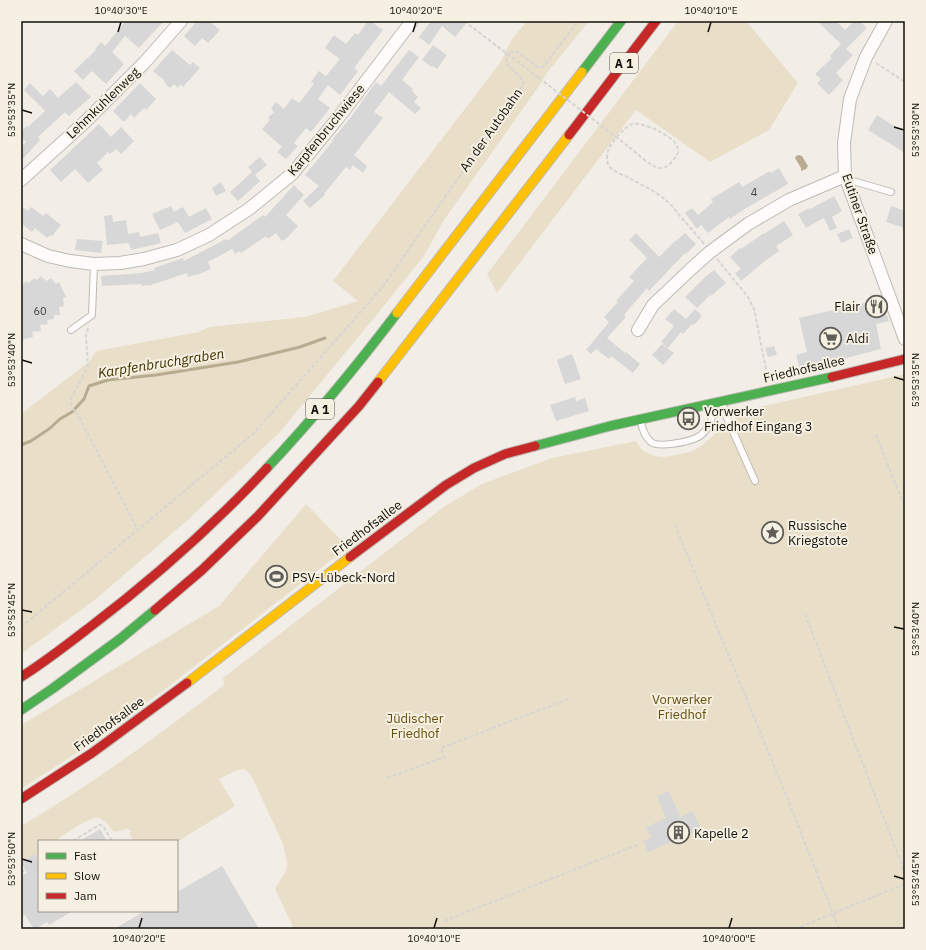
<svg xmlns="http://www.w3.org/2000/svg" width="926" height="950" font-family="'IBM Plex Sans',sans-serif">
<rect width="100%" height="100%" fill="#f2eee7"/>
<path fill="#e9dfc9" d="M 527,21 L 589,21 L 546,74 L 539,86 L 444,220 L 424,256 L 383,307 L 280,432 L 190,518 L 96,599 L 21,654 L 21,414 L 90,361 L 96,351 L 199,332 L 209,327 L 305,317 L 358,301 L 333,281 L 500,63 L 512,39 Z
M 678,21 L 746,21 L 798,83 L 769,130 L 710,162 L 636,110 L 497,293 L 487,274 Z
M 905,374 L 905,929 L 294,929 L 275,889 L 281,879 L 286,871 L 287,863 L 283,844 L 251,775 L 245,769 L 235,771 L 219,779 L 235,806 L 177,842 L 177,841 L 134,841 L 129,833 L 132,831 L 126,829 L 114,832 L 107,823 L 98,817 L 84,822 L 59,838 L 57,841 L 39,841 L 39,857 L 37,858 L 35,854 L 21,863 L 21,826 C 92,784 159,735 224,685 L 223,678 L 254,654 L 445,506 L 482,484 L 552,458 L 636,441 L 642,450 L 654,456 L 664,457 L 691,452 L 701,446 L 716,433 L 747,410 Z
M 306,504 L 348,547 L 164,690 L 89,745 L 21,789 L 21,725 L 219,606 Z"/>
<path fill="#b8ac90" d="M 799,155 L 802,156 L 808,166 L 806,169 L 801,171 L 801,168 L 795,158 L 796,156 Z"/>
<g fill="none" stroke-linecap="round" stroke-linejoin="round">
<path stroke="#b8ac90" stroke-width="3" d="M 21,445 L 31,441 L 49,429 L 60,419 L 72,412 L 84,399 L 89,386 L 108,380 L 156,375 L 238,362 L 300,347 L 325,338"/>
</g>
<path fill="#d6d7d6" d="M 126,21 L 164,21 L 139,48 L 125,36 L 112,52 L 124,64 L 106,84 L 92,71 L 83,80 L 74,71 L 96,50 L 95,49 L 101,42 L 105,46 Z
M 197,21 L 209,21 L 220,30 L 208,43 L 202,38 L 195,46 L 184,36 Z
M 368,21 L 370,21 L 383,30 L 354,68 L 358,71 L 340,95 L 328,85 L 318,99 L 330,108 L 311,132 L 306,128 L 294,143 L 298,146 L 286,159 L 277,152 L 282,147 L 262,129 L 270,120 L 268,118 L 274,112 L 271,108 L 276,102 L 284,109 L 292,98 L 299,103 L 314,84 L 311,82 L 319,71 L 326,76 L 340,59 L 325,48 L 334,35 L 346,44 L 355,33 L 358,35 Z
M 431,21 L 468,21 L 455,37 L 442,26 L 429,45 L 419,37 Z
M 817,21 L 836,21 L 845,30 L 854,21 L 860,21 L 867,28 L 846,49 L 853,55 L 836,73 L 843,80 L 829,95 L 817,83 L 821,79 L 815,74 L 832,58 L 830,56 L 841,44 Z
M 433,45 L 447,55 L 437,69 L 433,66 L 432,67 L 422,60 Z
M 172,50 L 190,65 L 193,62 L 200,68 L 183,87 L 181,84 L 178,88 L 174,84 L 170,88 L 164,82 L 165,81 L 153,71 Z
M 409,50 L 419,57 L 402,80 L 413,89 L 412,91 L 418,97 L 414,102 L 421,108 L 415,114 L 389,92 L 374,112 L 383,118 L 354,155 L 367,166 L 363,173 L 353,165 L 350,170 L 346,167 L 324,194 L 325,195 L 310,208 L 303,201 L 319,186 L 305,175 L 333,141 L 332,140 L 351,117 L 376,82 L 381,86 Z
M 76,82 L 91,97 L 69,116 L 65,112 L 38,137 L 40,140 L 21,161 L 21,147 L 26,142 L 21,138 L 21,131 L 27,126 L 28,127 L 45,111 L 24,90 L 30,83 L 43,96 L 50,89 L 58,98 Z
M 140,83 L 156,99 L 146,110 L 144,108 L 134,118 L 131,114 L 124,122 L 113,111 Z
M 877,115 L 905,133 L 905,153 L 868,130 Z
M 99,124 L 111,137 L 121,127 L 134,141 L 121,154 L 116,149 L 110,154 L 108,152 L 97,163 L 103,170 L 88,183 L 75,169 L 61,182 L 50,170 L 64,157 Z
M 260,157 L 267,165 L 255,175 L 260,181 L 238,201 L 230,192 L 252,172 L 248,167 Z
M 779,168 L 788,184 L 743,210 L 730,219 L 729,217 L 708,233 L 701,225 L 697,229 L 685,213 L 692,208 L 698,215 L 713,202 L 711,199 L 739,182 L 742,187 L 770,171 L 771,173 Z
M 221,182 L 226,191 L 216,196 L 212,188 Z
M 294,185 L 304,195 L 286,215 L 298,226 L 288,237 L 282,241 L 276,233 L 268,239 L 266,236 L 241,253 L 240,251 L 235,254 L 232,249 L 208,262 L 211,269 L 197,275 L 197,274 L 188,277 L 187,273 L 148,286 L 148,285 L 142,286 L 141,284 L 102,286 L 101,276 L 142,273 L 155,270 L 154,268 L 183,258 L 184,261 L 226,239 L 227,241 L 263,215 L 265,217 Z
M 834,196 L 842,211 L 832,217 L 837,228 L 830,231 L 824,218 L 806,228 L 798,214 L 809,208 L 810,209 Z
M 21,206 L 28,211 L 31,207 L 43,216 L 46,213 L 61,225 L 52,236 L 50,235 L 47,238 L 35,228 L 32,232 L 21,223 Z
M 171,206 L 174,212 L 183,207 L 189,217 L 206,208 L 212,219 L 185,233 L 178,222 L 160,230 L 152,214 Z
M 891,206 L 905,211 L 905,228 L 886,222 Z
M 112,215 L 113,222 L 126,220 L 128,234 L 139,232 L 140,237 L 158,233 L 161,243 L 131,250 L 129,243 L 107,245 L 104,216 Z
M 784,221 L 793,235 L 776,246 L 779,251 L 765,261 L 741,281 L 735,273 L 741,269 L 730,257 L 740,248 L 741,249 L 764,233 L 764,234 Z
M 849,229 L 853,238 L 841,243 L 837,234 Z
M 636,233 L 659,257 L 675,241 L 676,241 L 685,233 L 696,244 L 686,254 L 685,253 L 649,291 L 647,288 L 624,315 L 626,317 L 607,338 L 625,353 L 626,352 L 640,364 L 633,373 L 611,356 L 609,359 L 596,349 L 591,354 L 586,350 L 609,322 L 604,317 L 618,302 L 616,301 L 634,281 L 629,277 L 647,258 L 629,240 Z
M 77,239 L 103,241 L 101,253 L 75,250 Z
M 714,270 L 726,283 L 711,296 L 710,295 L 697,308 L 685,297 L 702,280 Z
M 41,276 L 46,281 L 51,278 L 56,284 L 59,282 L 66,297 L 63,298 L 64,306 L 59,307 L 60,315 L 54,315 L 54,319 L 47,320 L 48,324 L 40,325 L 41,331 L 32,332 L 33,337 L 21,340 L 21,286 L 26,281 L 29,283 L 34,278 L 37,280 Z
M 881,299 L 889,321 L 876,324 L 881,349 L 800,370 L 796,355 L 807,352 L 799,318 Z
M 674,309 L 686,319 L 695,309 L 702,316 L 694,325 L 692,324 L 683,334 L 681,332 L 668,348 L 661,342 L 674,326 L 665,319 Z
M 662,344 L 674,353 L 663,365 L 652,355 Z
M 774,346 L 777,355 L 768,357 L 765,348 Z
M 572,354 L 581,379 L 565,384 L 557,360 Z
M 575,397 L 576,401 L 585,398 L 589,411 L 556,421 L 550,405 Z
M 669,791 L 680,817 L 693,811 L 701,829 L 648,852 L 643,841 L 651,838 L 646,827 L 666,818 L 657,796 Z
M 100,829 L 107,841 L 80,841 Z
M 35,854 L 39,861 L 39,911 L 73,911 L 49,925 L 47,922 L 35,929 L 34,929 L 25,915 L 21,917 L 21,876 L 27,873 L 21,862 Z
M 222,866 L 259,929 L 114,929 L 145,911 L 177,911 L 177,892 Z"/>
<g fill="none" stroke-linecap="round" stroke-linejoin="round">
<defs>
<path id="lane" d="M 846,179 L 891,192
M 71,330 L 92,315 L 94,264
M 722,403 L 727,418 L 755,481
M 640,419 C 642,427 644,436 651,442 C 658,448 687,442 696,438 C 702,436 708,428 711,422 C 713,417 710,410 708,404"/>
<path id="street" d="M 886,21 L 866,57 L 850,99 L 844,143 L 845,176 L 905,339
M 21,180 L 85,122 L 145,62 L 181,21
M 21,244 L 48,256 L 70,261 L 94,264 L 120,263 L 144,259 L 177,250 L 209,235 L 249,209 L 292,174 L 338,118 L 412,21
M 638,330 L 653,305 L 691,269 L 710,252 L 748,224 L 789,200 L 845,176"/>
<path id="fast" d="M 582,72 L 621,21
M 535,446 L 610,426 L 832,377
M 267,468 C 313,419 356,367 397,313
M 21,710 L 52,689 L 120,639 L 155,610"/>
<path id="slow" d="M 397,313 L 582,72
M 378,382 L 569,135
M 187,683 L 350,557"/>
<path id="jam" d="M 569,135 L 656,21
M 832,377 L 905,359
M 350,557 L 446,485 L 474,468 L 505,454 L 535,446
M 155,610 L 202,570 L 258,516 L 359,406 L 378,382
M 21,677 C 45,662 68,644 90,627 C 153,579 213,526 267,468
M 21,799 L 92,753 L 187,683"/>
</defs>
<use href="#lane" stroke="#bebbb5" stroke-width="8"/>
<use href="#street" stroke="#bebbb5" stroke-width="14"/>
<use href="#fast" stroke="#bebbb5" stroke-width="11"/>
<use href="#slow" stroke="#bebbb5" stroke-width="11"/>
<use href="#jam" stroke="#bebbb5" stroke-width="11"/>
<path stroke="#d7d5d3" stroke-width="2" stroke-dasharray="4 2" stroke-linecap="butt" d="M 464,21 L 539,78
M 876,63 L 905,82
M 629,147 C 637,153 652,169 662,168 C 668,167 671,163 674,159 C 679,154 679,149 675,143 C 670,135 641,121 632,124 C 625,126 610,144 608,151 C 607,155 606,161 609,166 C 612,171 621,174 627,177 C 640,184 657,192 668,202 C 673,206 676,212 680,216 C 688,225 696,234 704,244
M 717,259 L 748,297 L 754,309 L 768,379
M 88,328 L 86,336 L 88,366 L 71,399 L 72,408 L 78,415 L 138,530
M 876,435 L 905,508
M 675,525 L 784,790 L 839,929
M 805,614 L 905,873
M 21,627 L 252,435 L 381,289 L 523,85 L 523,80 L 508,66 L 506,54 L 516,51 L 539,68 L 544,66 L 578,21
M 387,778 L 445,757 L 441,748 L 571,698
M 73,841 L 99,825 L 101,825 L 103,826 L 112,841
M 21,869 L 24,875
M 21,872 L 39,862
M 444,921 L 637,845
M 795,929 L 905,884"/>
<use href="#lane" stroke="#fdfcfb" stroke-width="6"/>
<use href="#street" stroke="#fdfcfb" stroke-width="12"/>
<use href="#fast" stroke="#4caf50" stroke-width="9"/>
<use href="#slow" stroke="#ffc107" stroke-width="9"/>
<use href="#jam" stroke="#c62828" stroke-width="9"/>
<path stroke="#d7d5d3" stroke-width="2" stroke-dasharray="4 2" stroke-linecap="butt" d="M 539,78 L 629,147"/>
</g>
<path fill="none" stroke="#12100b" stroke-width="1.5" d="M 118,32 L 121,22M 413,32 L 416,22M 708,32 L 711,22M 22,110 L 32,113M 894,127 L 904,130M 22,360 L 32,363M 894,377 L 904,380M 22,610 L 32,612M 894,627 L 904,629M 22,859 L 32,862M 894,876 L 904,879M 139,928 L 142,918M 434,928 L 437,918M 729,928 L 732,918"/>
<defs>
<symbol id="restaurant-ring" viewBox="-11 -11 22 22"><circle r="9.5" fill="#f6f0e2" stroke="#605e58" stroke-width="1.5"/><path d="M-5-6h1v4h1v-4h1v4h1v-4h1v5L-1.5 .5V6h-2V.5L-5-1ZM5-6V6H3V1.5H1.5Q1.5-4 5-6Z" fill="#605e58"/></symbol>
<symbol id="supermarket-ring" viewBox="-11 -11 22 22"><circle r="9.5" fill="#f6f0e2" stroke="#605e58" stroke-width="1.5"/><path d="M-6-5.5h2.5l.6 2H6L4.5 2H-2.5L-4.4-4H-6ZM-1.5 3.2a1.3 1.3 0 1 0 .1 0ZM3 3.2a1.3 1.3 0 1 0 .1 0Z" fill="#605e58"/></symbol>
<symbol id="bus-ring" viewBox="-11 -11 22 22"><circle r="9.5" fill="#f6f0e2" stroke="#605e58" stroke-width="1.5"/><path d="M-5-6H5V4H4V6H2V4H-2V6H-4V4H-5ZM-3.5-4V0h7V-4ZM-3.5 1.2v1.5H-2V1.2ZM2 1.2v1.5H3.5V1.2Z" fill="#605e58"/></symbol>
<symbol id="sight-ring" viewBox="-11 -11 22 22"><circle r="9.5" fill="#f6f0e2" stroke="#605e58" stroke-width="1.5"/><path d="M0-6L1.8-2.2L6-1.7L2.9 1.2L3.7 5.4L0 3.3L-3.7 5.4L-2.9 1.2L-6-1.7L-1.8-2.2Z" fill="#605e58"/></symbol>
<symbol id="stadium-ring" viewBox="-11 -11 22 22"><circle r="9.5" fill="#f6f0e2" stroke="#605e58" stroke-width="1.5"/><path d="M0-5a6.5 5 0 1 0 0 10a6.5 5 0 1 0 0-10ZM-3.5-1.8h7v3.6h-7Z" fill="#605e58"/></symbol>
<symbol id="building-ring" viewBox="-11 -11 22 22"><circle r="9.5" fill="#f6f0e2" stroke="#605e58" stroke-width="1.5"/><path d="M-4-6H4V6H1V3H-1V6H-4ZM-2.5-4.3h1.7v1.8h-1.7ZM.8-4.3h1.7v1.8H.8ZM-2.5-1h1.7V.8h-1.7ZM.8-1h1.7V.8H.8Z" fill="#605e58"/></symbol>
</defs>
<g fill-rule="evenodd">
<use href="#restaurant-ring" x="864" y="294" width="25" height="25"/>
<use href="#supermarket-ring" x="818" y="326" width="25" height="25"/>
<use href="#bus-ring" x="676" y="406" width="25" height="25"/>
<use href="#sight-ring" x="760" y="520" width="25" height="25"/>
<use href="#stadium-ring" x="264" y="564" width="25" height="25"/>
<use href="#building-ring" x="666" y="820" width="25" height="25"/>
</g>
<g text-anchor="middle" dominant-baseline="central" stroke-width="4" stroke-linejoin="round" paint-order="stroke">
<g font-size="11" fill="#43423e">
<text x="754" y="192">4</text>
<text x="40" y="311">60</text>
</g>
<g fill="#f6f0e2" stroke="#56534c" stroke-width="1">
<rect x="610" y="53" width="28" height="20" rx="3"/>
<rect x="306" y="399" width="28" height="20" rx="3"/>
</g>
<g font-size="12" font-weight="bold" fill="#12100b">
<text x="624" y="63">A 1</text>
<text x="320" y="409">A 1</text>
</g>
<g font-size="13" fill="#12100b" stroke="#f6f0e2">
<text transform="translate(103 103) rotate(-44)">Lehmkuhlenweg</text>
<text transform="translate(326 130) rotate(-51)">Karpfenbruchwiese</text>
<text transform="translate(491 130) rotate(-55)">An der Autobahn</text>
<text transform="translate(860 214) rotate(71)">Eutiner Straße</text>
<text transform="translate(804 369) rotate(-13)">Friedhofsallee</text>
<text transform="translate(367 528) rotate(-37)">Friedhofsallee</text>
<text transform="translate(109 724) rotate(-36)">Friedhofsallee</text>
</g>
<g font-size="13" fill="#12100b" stroke="#f6f0e2" text-anchor="start">
<text x="860" y="306" text-anchor="end">Flair</text>
<text x="846" y="338">Aldi</text>
<text x="704" y="411">Vorwerker<tspan x="704" dy="15">Friedhof Eingang 3</tspan></text>
<text x="788" y="525">Russische<tspan x="788" dy="15">Kriegstote</tspan></text>
<text x="292" y="577">PSV-Lübeck-Nord</text>
<text x="694" y="833">Kapelle 2</text>
</g>
<g font-size="13" fill="#644f0a" stroke="#f6f0e2">
<text x="682" y="699">Vorwerker<tspan x="682" dy="15">Friedhof</tspan></text>
<text x="415" y="718">Jüdischer<tspan x="415" dy="15">Friedhof</tspan></text>
</g>
<g font-size="14" font-style="italic" fill="#403000" stroke="#f6f0e2">
<text transform="translate(161 363) rotate(-9)">Karpfenbruchgraben</text>
</g>
</g>
<rect width="926" height="950" fill="none" stroke="#f6f0e2" stroke-width="44"/>
<rect x="38" y="840" width="140" height="72" fill="#f6f0e2" stroke="#9b968c"/>
<rect x="46" y="853" width="20" height="6" fill="#4caf50" stroke="#9b968c"/>
<text x="74" y="860" font-size="12" fill="#12100b">Fast</text>
<rect x="46" y="873" width="20" height="6" fill="#ffc107" stroke="#9b968c"/>
<text x="74" y="880" font-size="12" fill="#12100b">Slow</text>
<rect x="46" y="893" width="20" height="6" fill="#c62828" stroke="#9b968c"/>
<text x="74" y="900" font-size="12" fill="#12100b">Jam</text>
<rect x="22" y="22" width="882" height="906" fill="none" stroke="#12100b" stroke-width="1.5"/>
<g font-size="10" text-anchor="middle" fill="#12100b">
<text x="121" y="14">10°40'30"E</text>
<text x="416" y="14">10°40'20"E</text>
<text x="711" y="14">10°40'10"E</text>
<text transform="translate(11 110) rotate(-90)" y="4">53°53'35"N</text>
<text transform="translate(915 130) rotate(-90)" y="4">53°53'30"N</text>
<text transform="translate(11 360) rotate(-90)" y="4">53°53'40"N</text>
<text transform="translate(915 380) rotate(-90)" y="4">53°53'35"N</text>
<text transform="translate(11 610) rotate(-90)" y="4">53°53'45"N</text>
<text transform="translate(915 629) rotate(-90)" y="4">53°53'40"N</text>
<text transform="translate(11 859) rotate(-90)" y="4">53°53'50"N</text>
<text transform="translate(915 879) rotate(-90)" y="4">53°53'45"N</text>
<text x="139" y="942">10°40'20"E</text>
<text x="434" y="942">10°40'10"E</text>
<text x="729" y="942">10°40'00"E</text>
</g>
</svg>
